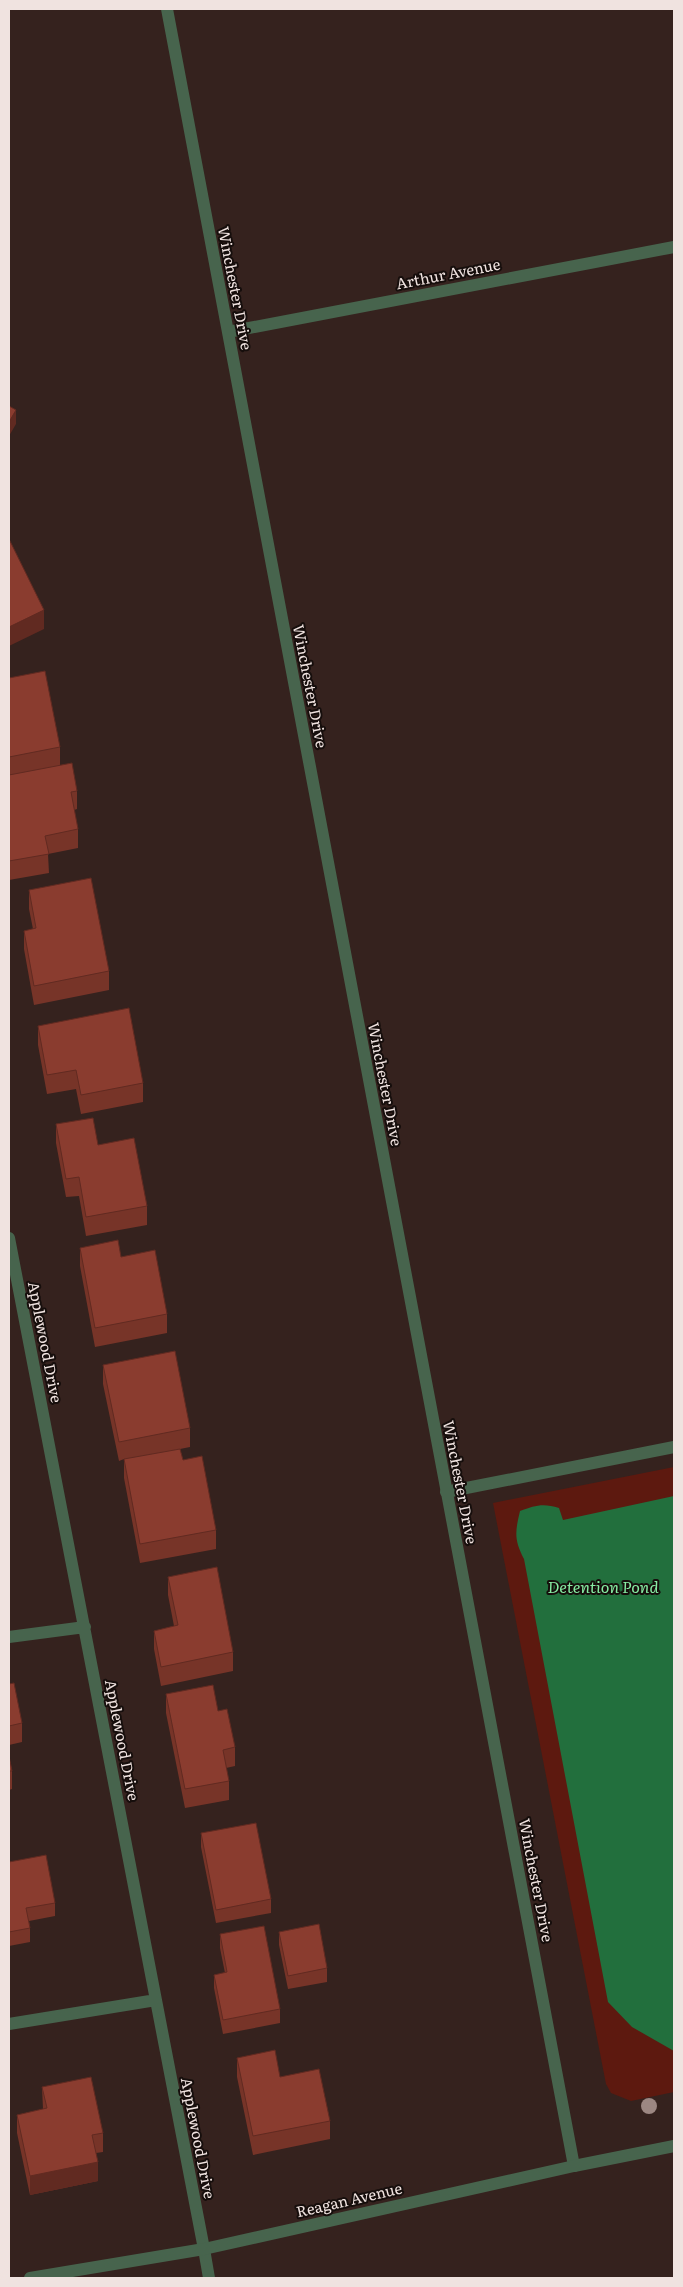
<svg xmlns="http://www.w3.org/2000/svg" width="683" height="2287" font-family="Literata,serif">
<rect width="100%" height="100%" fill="#35221e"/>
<path fill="#5d190f" d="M 674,1467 L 674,2092 L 631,2101 L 611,2093 L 606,2084 L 493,1503 Z"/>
<path fill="#226f3d" d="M 674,1496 L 674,2051 L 632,2027 L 608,2002 L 524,1559 C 514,1540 515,1532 520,1511 C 535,1505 544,1503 559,1508 L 563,1520 Z"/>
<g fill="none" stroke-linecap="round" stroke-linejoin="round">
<path stroke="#47644d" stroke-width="12" d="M 204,2249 L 209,2278"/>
<path stroke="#47644d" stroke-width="12" d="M 446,1492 L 674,1447"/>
<path stroke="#47644d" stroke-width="12" d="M 167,9 L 574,2166
M 228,332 L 674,247
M 9,1238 L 204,2249
M 9,1637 L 85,1627
M 9,2024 L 156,2000"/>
<path stroke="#47644d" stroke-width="12" d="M 30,2278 L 204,2249 L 574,2166 L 674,2146"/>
</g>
<circle fill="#9c8782" cx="649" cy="2106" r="8"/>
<path fill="#773428" d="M 9,678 L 60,747 L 60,765 L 77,791 L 77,809 L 74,810 L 78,829 L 78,848 L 48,854 L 49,873 L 9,880 Z
M 29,890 L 109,971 L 109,990 L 34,1005 L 24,949 L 24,931 L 33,929 L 29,909 Z
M 38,1026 L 143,1083 L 143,1102 L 81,1114 L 76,1089 L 47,1094 L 38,1045 Z
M 56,1124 L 98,1145 L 147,1206 L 147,1225 L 86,1236 L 79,1196 L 66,1197 L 56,1143 Z
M 80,1248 L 121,1257 L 167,1314 L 167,1333 L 95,1347 L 80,1266 Z
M 103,1365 L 190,1428 L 190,1447 L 180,1449 L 183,1460 L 216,1530 L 216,1549 L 140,1563 L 124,1478 L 124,1459 L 119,1461 L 103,1384 Z
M 168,1577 L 233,1652 L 233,1671 L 161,1686 L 154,1649 L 154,1631 L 174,1626 L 168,1595 Z
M 9,1684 L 22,1723 L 22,1742 L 9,1745 Z
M 166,1694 L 218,1711 L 235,1747 L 235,1766 L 226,1768 L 229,1781 L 229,1800 L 185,1808 L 166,1713 Z
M 9,1756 L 12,1771 L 12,1789 L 9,1790 Z
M 201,1833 L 271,1899 L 271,1913 L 216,1923 L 201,1847 Z
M 9,1862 L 55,1903 L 55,1916 L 29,1921 L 30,1928 L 30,1942 L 9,1946 Z
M 279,1932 L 327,1968 L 327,1982 L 288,1989 L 279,1945 Z
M 220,1934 L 280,2009 L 280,2023 L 223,2034 L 214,1988 L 214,1975 L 225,1973 L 220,1948 Z
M 237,2058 L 280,2077 L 330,2121 L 330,2139 L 253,2155 L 237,2077 Z
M 42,2087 L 103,2133 L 103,2152 L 96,2153 L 98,2181 L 30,2195 L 17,2133 L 17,2115 L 43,2109 Z"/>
<path fill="#612a21" d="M 16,410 L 16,424 L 9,436 L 9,422 Z
M 44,610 L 44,629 L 9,646 L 9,627 Z
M 98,2162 L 98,2181 L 30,2195 L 30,2176 Z"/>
<path fill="#8a3c2f" stroke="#612a21" d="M 9,406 L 16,410 L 9,422 Z
M 9,539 L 44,610 L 9,627 Z
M 45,671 L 60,747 L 9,757 L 9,678 Z
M 72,763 L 77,791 L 71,792 L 78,829 L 45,836 L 49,854 L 9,861 L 9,775 Z
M 91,878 L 109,971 L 34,986 L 24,931 L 36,928 L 29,890 Z
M 129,1008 L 143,1083 L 81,1095 L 76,1070 L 47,1075 L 38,1026 Z
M 93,1118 L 98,1145 L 134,1138 L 147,1206 L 86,1217 L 79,1177 L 66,1179 L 56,1124 Z
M 118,1240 L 121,1257 L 155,1250 L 167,1314 L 95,1328 L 80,1248 Z
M 175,1351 L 190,1428 L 119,1442 L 103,1365 Z
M 180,1449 L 183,1460 L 202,1456 L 216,1530 L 140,1544 L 124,1459 Z
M 217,1567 L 233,1652 L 161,1667 L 154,1631 L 178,1625 L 168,1577 Z
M 14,1683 L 22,1723 L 9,1726 L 9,1684 Z
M 213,1685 L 218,1711 L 227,1709 L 235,1747 L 223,1750 L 229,1781 L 185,1789 L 166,1694 Z
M 9,1756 L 12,1771 L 9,1771 Z
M 256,1823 L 271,1899 L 216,1910 L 201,1833 Z
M 46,1855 L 55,1903 L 26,1908 L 30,1928 L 9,1932 L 9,1862 Z
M 319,1924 L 327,1968 L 288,1976 L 279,1932 Z
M 264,1926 L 280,2009 L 223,2020 L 214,1975 L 227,1972 L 220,1934 Z
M 275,2050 L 280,2077 L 319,2069 L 330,2121 L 253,2136 L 237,2058 Z
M 91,2077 L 103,2133 L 92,2135 L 98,2162 L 30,2176 L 17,2115 L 47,2108 L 42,2087 Z"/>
<g text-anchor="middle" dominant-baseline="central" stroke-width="4" stroke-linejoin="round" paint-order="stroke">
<g font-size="15" fill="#f0e3e0" stroke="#160e0c">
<text transform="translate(448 273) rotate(-11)">Arthur Avenue</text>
<text transform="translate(236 288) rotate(79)">Winchester Drive</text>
<text transform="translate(311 686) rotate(79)">Winchester Drive</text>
<text transform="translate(386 1084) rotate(79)">Winchester Drive</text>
<text transform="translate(46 1342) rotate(79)">Applewood Drive</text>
<text transform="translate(461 1482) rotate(79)">Winchester Drive</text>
<text transform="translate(123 1740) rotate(79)">Applewood Drive</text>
<text transform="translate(537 1880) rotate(79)">Winchester Drive</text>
<text transform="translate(199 2138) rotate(79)">Applewood Drive</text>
<text transform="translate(349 2199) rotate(-13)">Reagan Avenue</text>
</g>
<g font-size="16" font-style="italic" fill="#87eca3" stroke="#160e0c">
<text x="603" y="1586">Detention Pond</text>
</g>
</g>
<rect width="683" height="2287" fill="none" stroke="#f0e3e0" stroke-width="20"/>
</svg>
